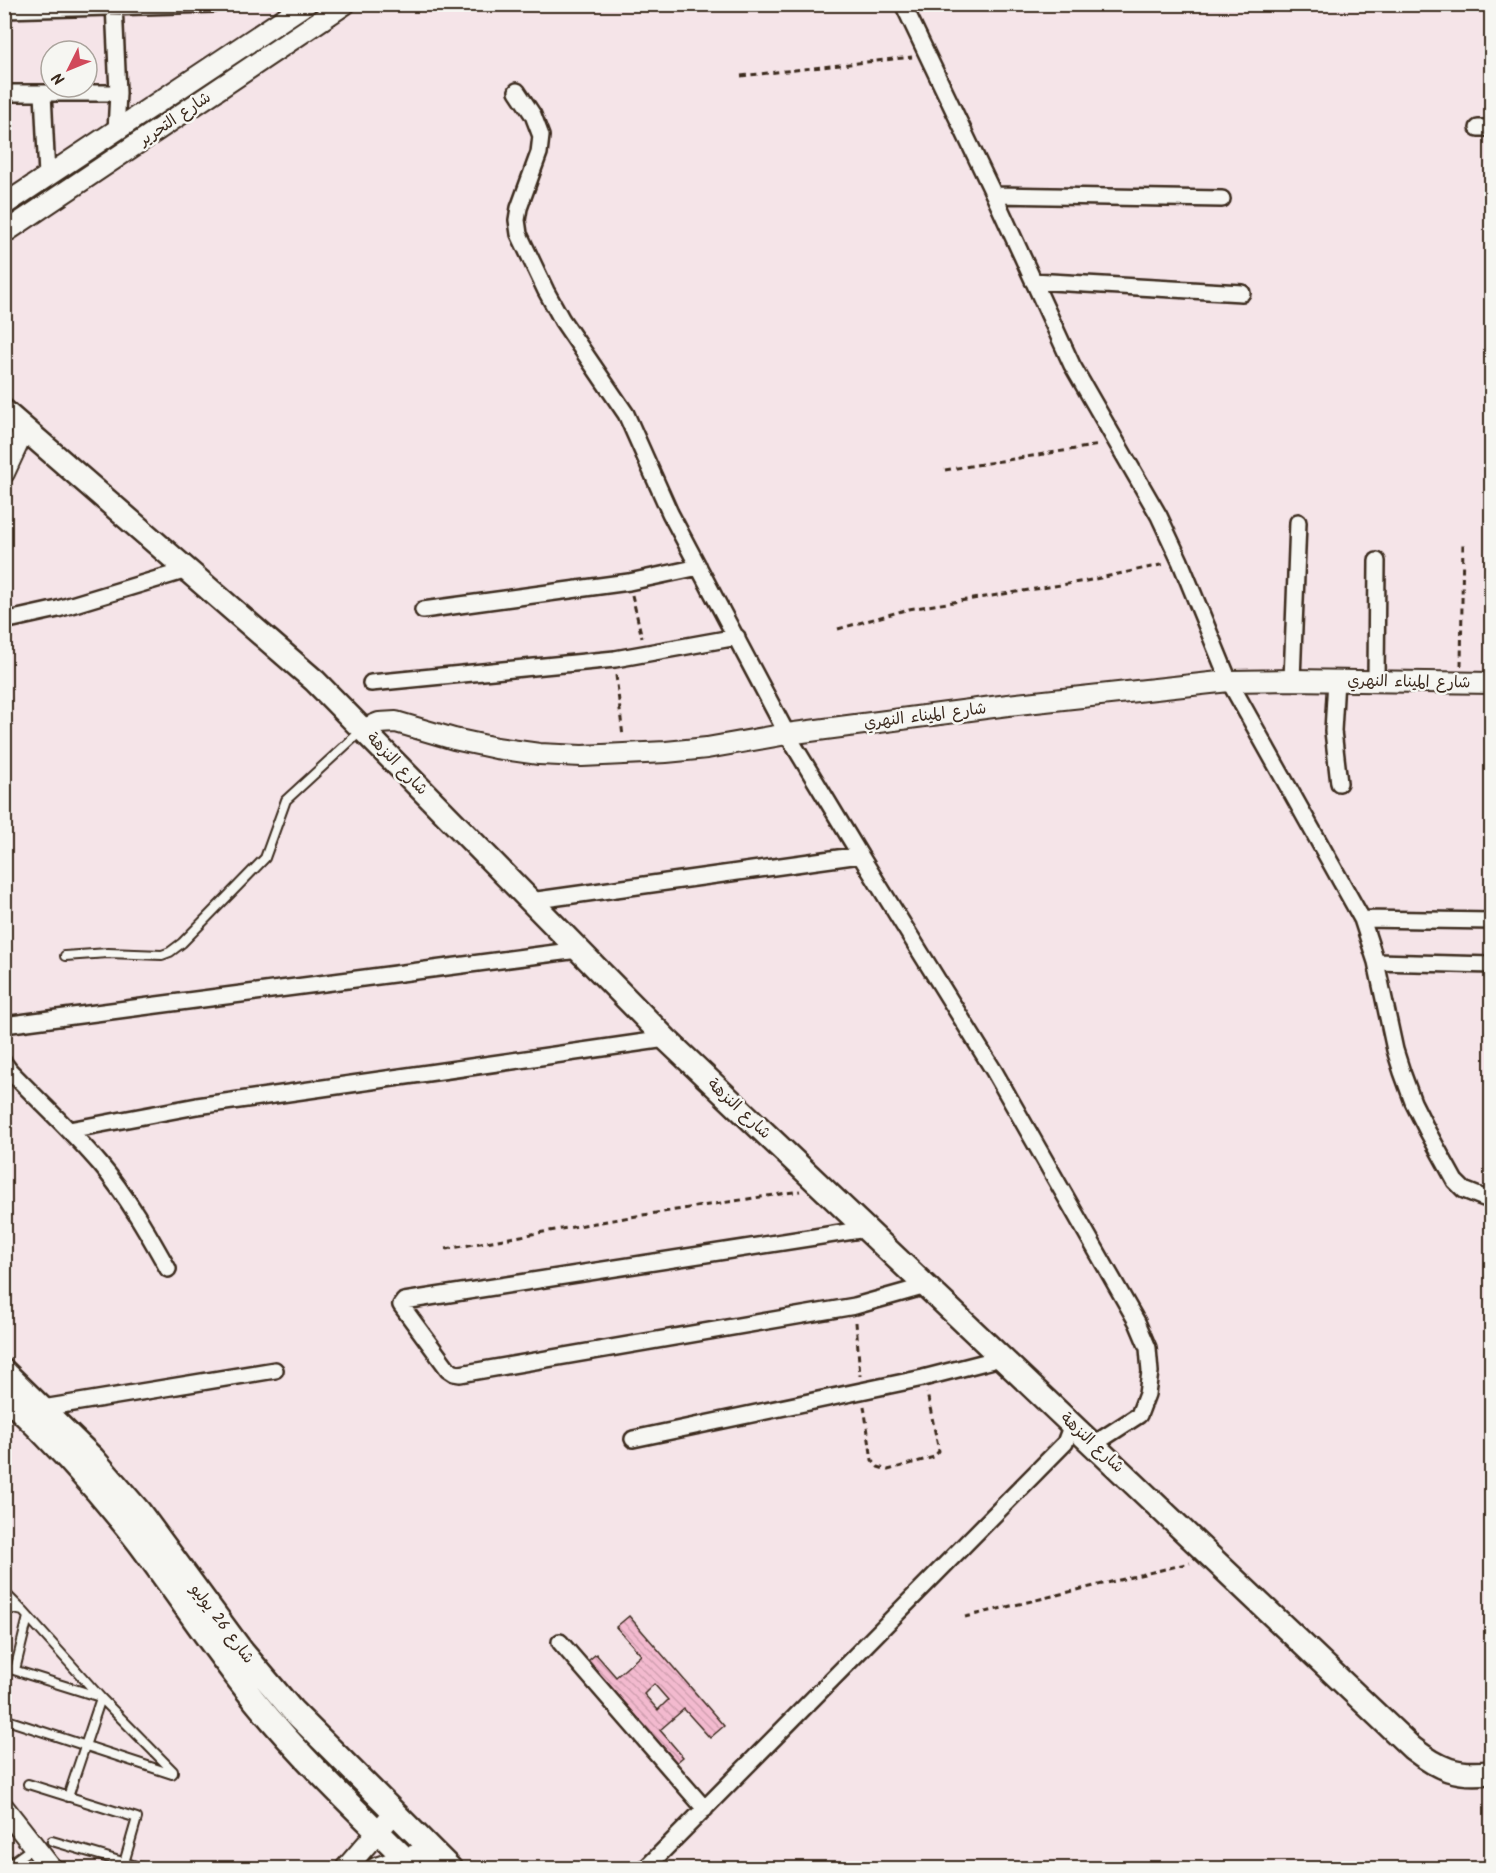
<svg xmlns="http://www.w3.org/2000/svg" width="1496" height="1873" font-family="Kalam,'Playpen Sans Arabic',sans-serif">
<defs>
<pattern id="building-back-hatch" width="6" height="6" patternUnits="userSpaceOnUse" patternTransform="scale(1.5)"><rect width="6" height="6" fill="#f3bacf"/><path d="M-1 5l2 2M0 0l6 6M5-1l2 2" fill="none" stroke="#d1a0b1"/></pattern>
</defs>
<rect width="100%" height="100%" fill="#f5e4e8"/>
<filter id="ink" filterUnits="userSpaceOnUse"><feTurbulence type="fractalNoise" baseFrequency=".0167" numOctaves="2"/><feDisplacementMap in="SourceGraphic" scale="12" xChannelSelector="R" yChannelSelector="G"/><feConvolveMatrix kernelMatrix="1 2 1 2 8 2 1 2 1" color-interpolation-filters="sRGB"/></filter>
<g filter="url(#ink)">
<path fill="url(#building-back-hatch)" stroke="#3b2a1e" stroke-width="1.5" fill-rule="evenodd" d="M 629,1616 L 724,1726 L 710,1738 L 684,1709 L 660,1730 L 683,1757 L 670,1768 L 582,1666 L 596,1654 L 616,1677 L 641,1655 L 616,1627 ZM 654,1684 L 668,1700 L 658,1710 L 644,1694 Z"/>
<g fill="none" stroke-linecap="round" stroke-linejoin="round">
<defs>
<path id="service" d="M 65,956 L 108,953 L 162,955 L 170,952 L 182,943 L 265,858 L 286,800 L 360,732
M 4,1592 L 22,1610
M 4,1607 L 23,1611 L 101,1698 L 173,1771 L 173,1773 L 172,1774 L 4,1719
M 4,1667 L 100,1697
M 15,1670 L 28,1617
M 28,1784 L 137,1818 L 124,1863
M 68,1797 L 101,1698
M 52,1841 L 143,1868
M 4,1868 L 35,1846"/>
<path id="minor" d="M 903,4 L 994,195 L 1072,365 L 1159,516 L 1180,561 L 1229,681 L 1362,919 L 1376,962 L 1395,1050 L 1402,1072 L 1413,1102 L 1428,1132 L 1455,1181 L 1464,1190 L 1484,1198
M 4,10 L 214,4
M 517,91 L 533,115 L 541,136 L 539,153 L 519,208 L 517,220 L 519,234 L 546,291 L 562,320 L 626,414 L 670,513 L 787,734 L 860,855 L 530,901
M 4,93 L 118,93 L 114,4
M 43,93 L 47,176
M 1478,128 L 1492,128
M 116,131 L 118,93
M 994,195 L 1222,199
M 1033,281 L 1242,293
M 423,610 L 629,582 L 699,567
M 4,621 L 58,609 L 187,570
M 1292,680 L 1298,522
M 1336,680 L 1333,731 L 1339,783
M 1376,681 L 1377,561
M 371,683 L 615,659 L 737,637
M 860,855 L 994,1071 L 1137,1322 L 1148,1348 L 1150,1372 L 1147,1394 L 1139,1415 L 1094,1444
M 1362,919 L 1492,921
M 1376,962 L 1492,965
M 4,1025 L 578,950
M 4,1063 L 10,1071 C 40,1102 72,1131 100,1164 C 127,1196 148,1233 168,1269
M 69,1130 L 197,1106 L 666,1039
M 866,1229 L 404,1301 L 401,1305 L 448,1369 L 454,1373 L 460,1374 L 855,1306 L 926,1286
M 43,1408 L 275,1370
M 633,1439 L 923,1378 L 1001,1358
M 560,1642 L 705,1809
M 646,1868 L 1065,1443 L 1072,1424"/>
<path id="tertiary" d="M 4,205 L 306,4
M 4,233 L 345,4
M 4,473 L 24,430
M 364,729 L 379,723 L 396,722 L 454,739 L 496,748 L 539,754 L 582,756 L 666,752 L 707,748 L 787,734 L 1008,705 L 1229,681 L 1292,680 L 1492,683
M 4,1808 L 51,1868
M 346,1868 L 394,1813
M 376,1868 L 431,1850"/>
<path id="secondary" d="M 4,411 L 315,681 L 666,1039 L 1412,1748 C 1439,1769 1457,1777 1492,1772
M 4,1371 L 93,1458 L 139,1511 L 242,1651 L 292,1710 L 450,1868
M 4,1395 C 53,1441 98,1490 139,1543 C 178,1595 214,1650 255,1701 C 304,1761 360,1814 415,1868"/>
</defs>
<use href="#service" stroke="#3b2a1e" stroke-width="12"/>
<use href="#minor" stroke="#3b2a1e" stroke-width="20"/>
<use href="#tertiary" stroke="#3b2a1e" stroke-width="24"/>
<use href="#secondary" stroke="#3b2a1e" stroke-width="27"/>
<path stroke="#3b2a1e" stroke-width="3" stroke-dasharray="6 4.5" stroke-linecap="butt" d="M 741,76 L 912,57
M 945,470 L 1100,445
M 632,595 L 642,638
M 838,629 L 909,609 L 1086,581 L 1165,564
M 1461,666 L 1463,540
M 616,675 L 623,737
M 446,1249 L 630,1217 L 800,1191
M 856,1322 L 860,1376
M 864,1406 L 872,1460 L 878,1467 L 888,1470 L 934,1457 L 939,1451 L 927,1393
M 965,1617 L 1190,1563"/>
<use href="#service" stroke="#f6f6f2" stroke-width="8"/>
<use href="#minor" stroke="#f6f6f2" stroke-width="15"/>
<use href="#tertiary" stroke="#f6f6f2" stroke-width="20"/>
<use href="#secondary" stroke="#f6f6f2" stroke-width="22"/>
</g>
</g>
<g text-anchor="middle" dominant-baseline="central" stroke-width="5" stroke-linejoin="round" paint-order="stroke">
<g font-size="16" fill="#3b2a1e" stroke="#f6f6f2">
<text transform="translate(175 119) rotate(-34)">شارع التحرير</text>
<text transform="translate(1409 682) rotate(1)">شارع الميناء النهري</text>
<text transform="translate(925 716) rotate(-7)">شارع الميناء النهري</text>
<text transform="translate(397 764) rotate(46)">شارع النزهة</text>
<text transform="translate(739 1109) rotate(43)">شارع النزهة</text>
<text transform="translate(1092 1443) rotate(43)">شارع النزهة</text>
<text transform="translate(222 1624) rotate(53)">شارع 26 يوليو</text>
</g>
</g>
<rect width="1496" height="1873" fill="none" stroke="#f6f6f2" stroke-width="24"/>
<rect x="12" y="12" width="1472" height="1849" fill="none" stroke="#3b2a1e" stroke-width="2" filter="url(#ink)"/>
<g transform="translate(69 69) rotate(227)"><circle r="28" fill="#f6f6f2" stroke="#aba49d" stroke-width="1.5"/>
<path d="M0-4.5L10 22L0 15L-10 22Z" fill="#d1495b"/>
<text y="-9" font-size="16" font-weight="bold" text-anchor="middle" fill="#3b2a1e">N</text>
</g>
</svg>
